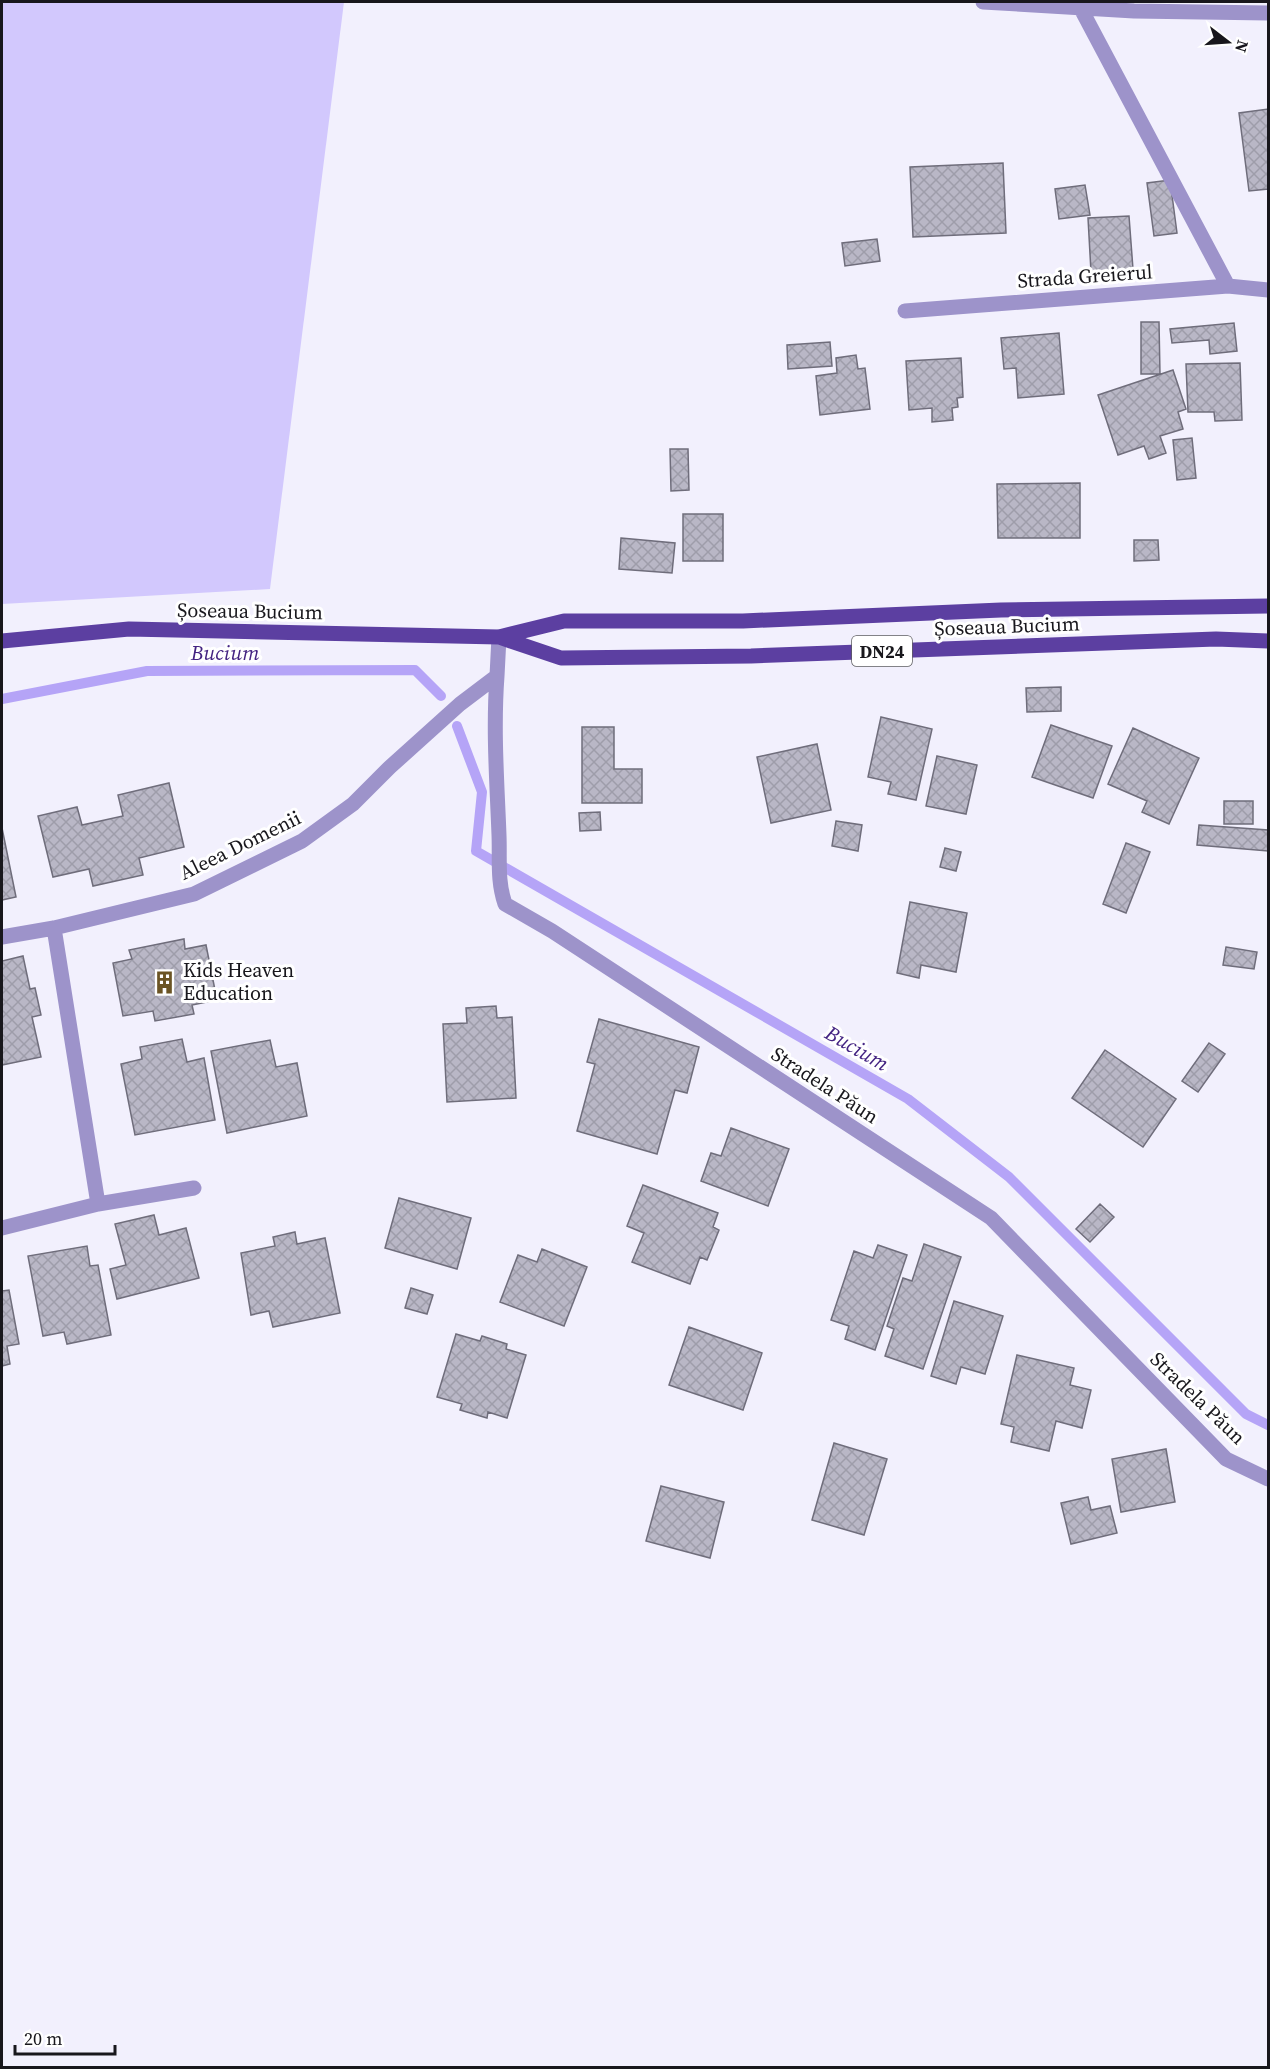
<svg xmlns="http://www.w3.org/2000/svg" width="1270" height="2069" font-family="'Source Serif 4',serif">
<defs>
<pattern id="building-cross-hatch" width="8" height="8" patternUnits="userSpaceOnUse" patternTransform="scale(1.5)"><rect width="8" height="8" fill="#b9b7c6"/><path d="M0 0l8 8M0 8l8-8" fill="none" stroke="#9e9daa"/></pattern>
</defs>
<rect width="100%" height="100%" fill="#f2f0fd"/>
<path fill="#d2c8fd" d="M 2,2 L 344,2 L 270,589 L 2,604 Z"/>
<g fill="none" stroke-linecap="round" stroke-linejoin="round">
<path stroke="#b5a4f7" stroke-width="10" d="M 2,699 L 147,671 L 415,670 L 441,696
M 457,726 L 482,792 L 476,851 L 908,1099 L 1009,1177 L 1246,1414 L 1268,1425"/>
</g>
<path fill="url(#building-cross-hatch)" stroke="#6f6d7b" stroke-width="1.5" d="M 1268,109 L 1268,189 L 1249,191 L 1239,113 Z
M 1003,163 L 1006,233 L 913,237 L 910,167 Z
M 1170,180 L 1177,233 L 1154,236 L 1147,183 Z
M 1085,185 L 1090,215 L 1059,219 L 1055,189 Z
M 1129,216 L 1133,269 L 1091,272 L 1088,218 Z
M 877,239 L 880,261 L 845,266 L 842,243 Z
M 1141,322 L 1159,322 L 1160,374 L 1141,374 Z
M 1234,323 L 1237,351 L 1210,354 L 1209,340 L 1172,343 L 1170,329 Z
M 1059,333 L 1064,394 L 1018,398 L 1016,368 L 1004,369 L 1001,338 Z
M 830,342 L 832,366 L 788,369 L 787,345 Z
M 856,355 L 858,369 L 865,368 L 870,409 L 820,415 L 816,376 L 837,373 L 836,358 Z
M 961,358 L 963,397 L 957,398 L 958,407 L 952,408 L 953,420 L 932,422 L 932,408 L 909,410 L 906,361 Z
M 1240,363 L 1242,420 L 1215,421 L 1214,412 L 1188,412 L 1186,364 Z
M 1173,370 L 1186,409 L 1178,412 L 1183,429 L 1160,436 L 1166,453 L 1149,459 L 1144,446 L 1118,455 L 1098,395 Z
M 1192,438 L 1196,478 L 1177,480 L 1173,440 Z
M 670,449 L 688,449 L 689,490 L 671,491 Z
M 1080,483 L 1080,538 L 998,538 L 997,484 Z
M 683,514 L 723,514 L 723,561 L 683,561 Z
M 621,538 L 675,543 L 672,573 L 619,569 Z
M 1134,540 L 1158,540 L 1159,560 L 1134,561 Z
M 1061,687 L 1061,711 L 1027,712 L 1026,688 Z
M 881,717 L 932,729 L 916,800 L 888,794 L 891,782 L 868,777 Z
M 1051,725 L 1112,746 L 1093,798 L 1032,777 Z
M 582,727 L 614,727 L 614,769 L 642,769 L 642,803 L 582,803 Z
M 1133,728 L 1199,758 L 1169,824 L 1142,812 L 1147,801 L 1108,784 Z
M 817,744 L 831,810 L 771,823 L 757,757 Z
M 937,756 L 977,765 L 966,814 L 926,806 Z
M 169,783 L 184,847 L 139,858 L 143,875 L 93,886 L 89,869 L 53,877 L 38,816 L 77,807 L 82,825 L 123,816 L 118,795 Z
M 1224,801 L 1253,801 L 1253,824 L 1224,824 Z
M 600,812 L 601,830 L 580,831 L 579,813 Z
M 836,821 L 862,825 L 858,851 L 832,846 Z
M 1199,825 L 1268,830 L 1268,851 L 1197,845 Z
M 2,828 L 16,897 L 2,900 Z
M 1126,843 L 1150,852 L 1126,913 L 1103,904 Z
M 945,848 L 961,852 L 956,871 L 940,867 Z
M 910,902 L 967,913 L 956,972 L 921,965 L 919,978 L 897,973 Z
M 184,939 L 185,949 L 206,945 L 217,1000 L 192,1005 L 194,1014 L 155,1021 L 153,1011 L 123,1016 L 113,963 L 132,959 L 129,950 Z
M 1226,947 L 1257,952 L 1254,969 L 1223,965 Z
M 23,956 L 30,989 L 35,988 L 41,1015 L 32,1017 L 41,1057 L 2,1065 L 2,961 Z
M 496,1006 L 497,1018 L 512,1017 L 516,1098 L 447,1102 L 443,1024 L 467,1023 L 466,1008 Z
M 599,1019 L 699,1047 L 687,1093 L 675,1090 L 657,1154 L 577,1131 L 595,1064 L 587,1062 Z
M 182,1039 L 187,1062 L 204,1058 L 215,1120 L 135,1135 L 121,1064 L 142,1059 L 140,1047 Z
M 270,1040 L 276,1067 L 297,1063 L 307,1116 L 227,1133 L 211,1051 Z
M 1209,1043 L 1225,1054 L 1198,1092 L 1182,1081 Z
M 1105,1050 L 1176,1099 L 1143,1147 L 1072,1098 Z
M 731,1128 L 789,1149 L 768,1206 L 701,1181 L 711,1153 L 721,1156 Z
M 643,1185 L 718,1213 L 713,1227 L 719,1230 L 707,1260 L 700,1257 L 690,1284 L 632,1262 L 644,1233 L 627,1226 Z
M 399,1198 L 471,1218 L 457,1269 L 385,1248 Z
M 1100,1204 L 1114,1217 L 1090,1242 L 1076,1229 Z
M 154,1215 L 159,1235 L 186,1228 L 199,1278 L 117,1299 L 110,1269 L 126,1265 L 115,1224 Z
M 295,1232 L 297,1244 L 325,1238 L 340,1313 L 273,1327 L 269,1311 L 251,1315 L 241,1253 L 275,1246 L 273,1237 Z
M 924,1244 L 961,1257 L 923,1369 L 885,1356 L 894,1329 L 887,1326 L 903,1278 L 912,1281 Z
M 878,1245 L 907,1255 L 875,1350 L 845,1339 L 849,1326 L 831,1320 L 854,1251 L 873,1258 Z
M 87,1246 L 90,1266 L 98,1265 L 111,1335 L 67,1344 L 64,1332 L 43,1336 L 28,1256 Z
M 542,1249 L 587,1267 L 564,1326 L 500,1302 L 518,1255 L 537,1262 Z
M 2,1286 L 2,1291 L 9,1290 L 19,1344 L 7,1346 L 10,1364 L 2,1366 Z
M 411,1288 L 433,1295 L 427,1314 L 405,1308 Z
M 954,1301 L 1003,1316 L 985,1374 L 961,1367 L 956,1384 L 931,1376 Z
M 689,1327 L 762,1353 L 743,1410 L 669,1385 Z
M 456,1334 L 480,1341 L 482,1336 L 507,1344 L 506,1349 L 526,1355 L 507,1418 L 488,1412 L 487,1418 L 460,1410 L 462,1404 L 437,1397 Z
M 1017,1355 L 1074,1368 L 1070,1385 L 1091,1390 L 1082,1428 L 1056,1421 L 1049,1451 L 1011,1442 L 1014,1427 L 1001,1424 Z
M 834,1443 L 887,1459 L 864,1535 L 812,1520 Z
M 1166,1449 L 1175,1502 L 1121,1512 L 1112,1459 Z
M 661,1486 L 724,1502 L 710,1558 L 646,1541 Z
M 1088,1497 L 1091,1510 L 1110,1506 L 1117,1533 L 1071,1544 L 1061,1503 Z"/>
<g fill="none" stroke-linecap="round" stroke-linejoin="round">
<path stroke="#9d93ca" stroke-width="15" d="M 983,2 L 1134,11 L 1268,13
M 1080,7 L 1228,286
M 905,311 L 1228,286 L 1268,290
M 497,676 C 493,730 497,782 499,835 C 500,860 497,880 505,904 L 552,931 L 991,1218 L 1226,1459 L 1268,1479
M 54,928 L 98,1204
M 2,937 L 54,928 L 194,894 L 302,841 L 353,804 L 390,767 L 460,704 L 497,676 L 499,637
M 2,1228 L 98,1204 L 194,1188"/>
<path stroke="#5c3fa1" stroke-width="15" d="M 499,637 L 561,658 L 751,656 L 1216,639 L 1268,641
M 2,641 L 129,629 L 499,637 L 564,621 L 743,621 L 1001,610 L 1268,606"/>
</g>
<defs>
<symbol id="building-bare" viewBox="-9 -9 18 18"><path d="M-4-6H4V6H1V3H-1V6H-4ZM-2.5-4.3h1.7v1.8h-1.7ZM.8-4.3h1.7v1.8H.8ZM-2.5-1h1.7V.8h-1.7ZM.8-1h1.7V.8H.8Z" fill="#6b5424" stroke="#fff" stroke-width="2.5" paint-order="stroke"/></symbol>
</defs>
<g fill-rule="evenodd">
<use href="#building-bare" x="148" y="966" width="33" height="33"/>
</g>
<g text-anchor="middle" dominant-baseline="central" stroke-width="6" stroke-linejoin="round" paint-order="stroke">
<rect fill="#fff" stroke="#5d5d60" stroke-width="1.5" x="852" y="636" width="60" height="30" rx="4.5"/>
<g font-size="18" font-weight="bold" fill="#18171c">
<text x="882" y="651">DN24</text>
</g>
<g font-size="20" fill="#18171c" stroke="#fff">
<text transform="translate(1085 276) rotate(-4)">Strada Greierul</text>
<text transform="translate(250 611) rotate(1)">Șoseaua Bucium</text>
<text transform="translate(1007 626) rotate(-2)">Șoseaua Bucium</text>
<text transform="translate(240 845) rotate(-26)">Aleea Domenii</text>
<text transform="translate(825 1085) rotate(33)">Stradela Păun</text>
<text transform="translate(1198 1398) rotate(44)">Stradela Păun</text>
</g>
<g font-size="20" fill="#18171c" stroke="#fff" text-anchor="start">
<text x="183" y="970">Kids Heaven<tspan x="183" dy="23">Education</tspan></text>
</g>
<g font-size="21" font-style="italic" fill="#442482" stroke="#fff">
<text x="225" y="652">Bucium</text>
<text transform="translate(857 1048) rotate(30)">Bucium</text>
</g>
</g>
<rect width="1270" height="2069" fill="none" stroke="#18171c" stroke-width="6"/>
<g transform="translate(1228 42) rotate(107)" stroke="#ffffff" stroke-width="4.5" paint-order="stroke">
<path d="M0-4.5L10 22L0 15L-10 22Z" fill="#18171c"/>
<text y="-9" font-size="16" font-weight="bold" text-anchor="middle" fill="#18171c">N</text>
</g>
<path d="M15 2045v9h100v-9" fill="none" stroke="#18171c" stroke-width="3"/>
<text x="24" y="2045" font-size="18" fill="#18171c" stroke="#ffffff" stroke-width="4.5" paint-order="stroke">20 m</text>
</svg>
